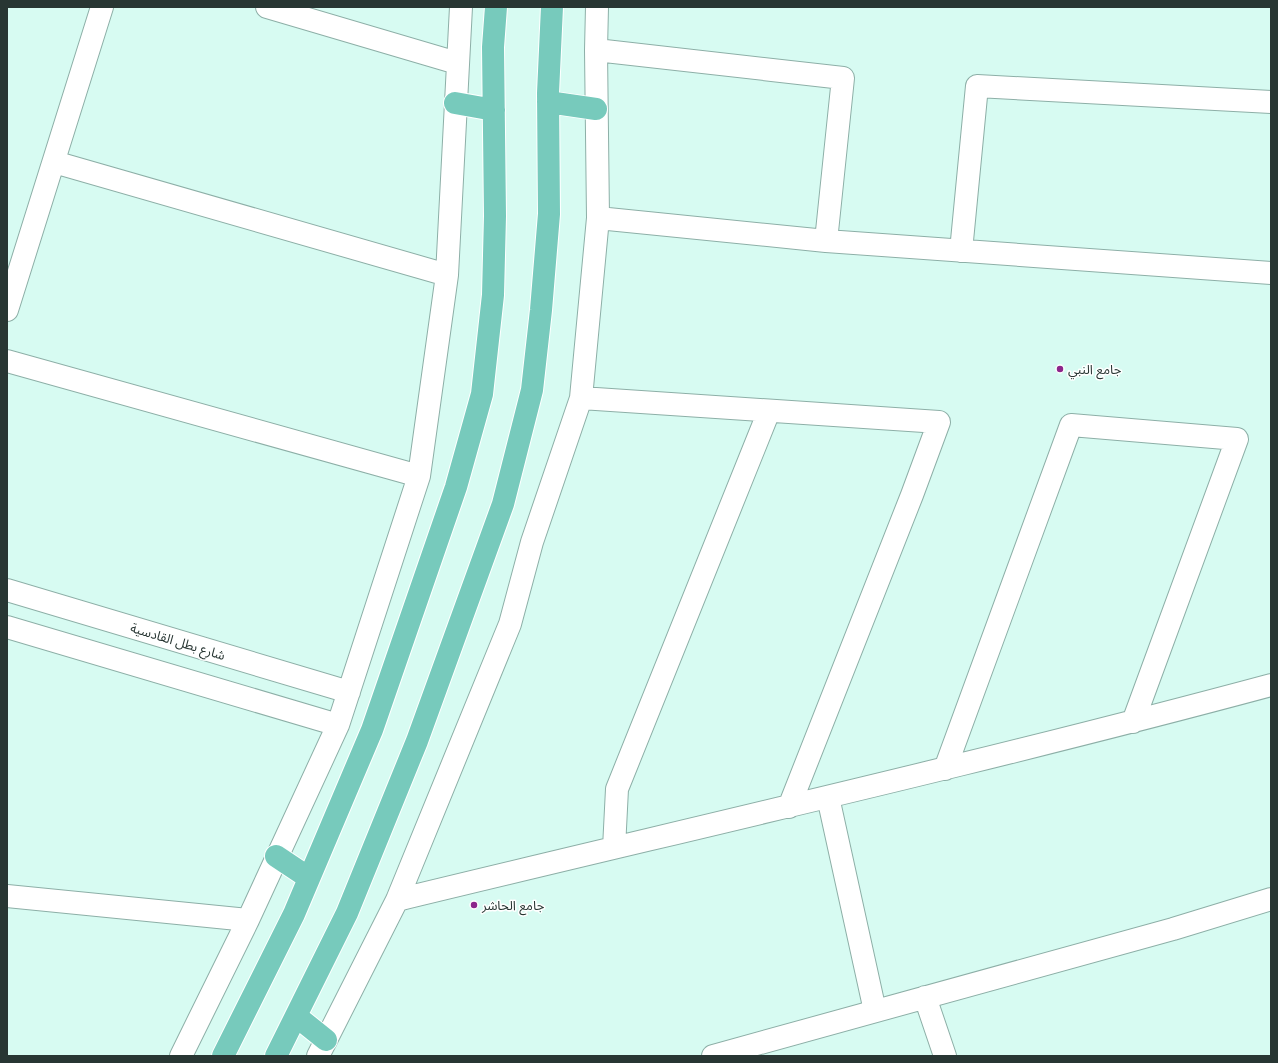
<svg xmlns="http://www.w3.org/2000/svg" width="1278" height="1063" font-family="Lato,'Noto Sans Arabic',sans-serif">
<rect width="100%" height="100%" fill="#d7fbf2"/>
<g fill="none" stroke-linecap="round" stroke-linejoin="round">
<defs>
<path id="minor" d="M 267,7 L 457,63
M 596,50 L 843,78 L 826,241
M 54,162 L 447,275
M 598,218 L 826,241 L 1271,273
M 961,251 L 977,86 L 1271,102
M 7,310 L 102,7
M 7,361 L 419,476
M 581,398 L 939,422 L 912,495 L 789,807
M 7,590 L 349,692
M 7,627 L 338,725
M 945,769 L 1071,425 L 1237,439 L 1133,722
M 828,797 L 875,1011
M 614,848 L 617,789 L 769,411
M 7,896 L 248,920
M 397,900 C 689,829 981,763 1271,685
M 925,997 L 945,1056
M 181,1056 L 248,920 L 338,725 L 419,476 L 447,275 L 461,7
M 318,1056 L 397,900 L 510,624 L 532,542 L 581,398 L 598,218 L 596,50 L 597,7
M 713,1056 L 1173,929 L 1271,899"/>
<path id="major" d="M 548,102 L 596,109
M 455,103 L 494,110
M 276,856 L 309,878
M 296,1016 L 326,1040
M 223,1056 L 294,914 L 372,730 L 456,487 L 482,394 L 493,295 L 495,216 L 493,47 L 496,7
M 276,1056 L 347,913 L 417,741 L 503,504 L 532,390 L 541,310 L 549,214 L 548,93 L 552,7"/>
</defs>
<use href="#minor" stroke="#8dafa7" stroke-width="24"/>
<use href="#major" stroke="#fff" stroke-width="24"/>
<use href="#minor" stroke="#fff" stroke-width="22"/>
<use href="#major" stroke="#77cabc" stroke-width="22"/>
</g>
<g fill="#8c258b" stroke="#fff" stroke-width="1.5">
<circle cx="1060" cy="369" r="4"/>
<circle cx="474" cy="905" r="4"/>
</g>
<g text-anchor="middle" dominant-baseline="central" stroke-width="3" stroke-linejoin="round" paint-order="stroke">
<g font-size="13" fill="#283633" stroke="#fff" text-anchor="start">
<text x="1068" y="369">جامع النبي</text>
<text x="482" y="905">جامع الحاشر</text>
</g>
<g font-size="13" fill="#283633" stroke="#fff">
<text transform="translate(178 641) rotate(17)">شارع بطل القادسية</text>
</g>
</g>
<rect width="1278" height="1063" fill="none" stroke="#283633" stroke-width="16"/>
</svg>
